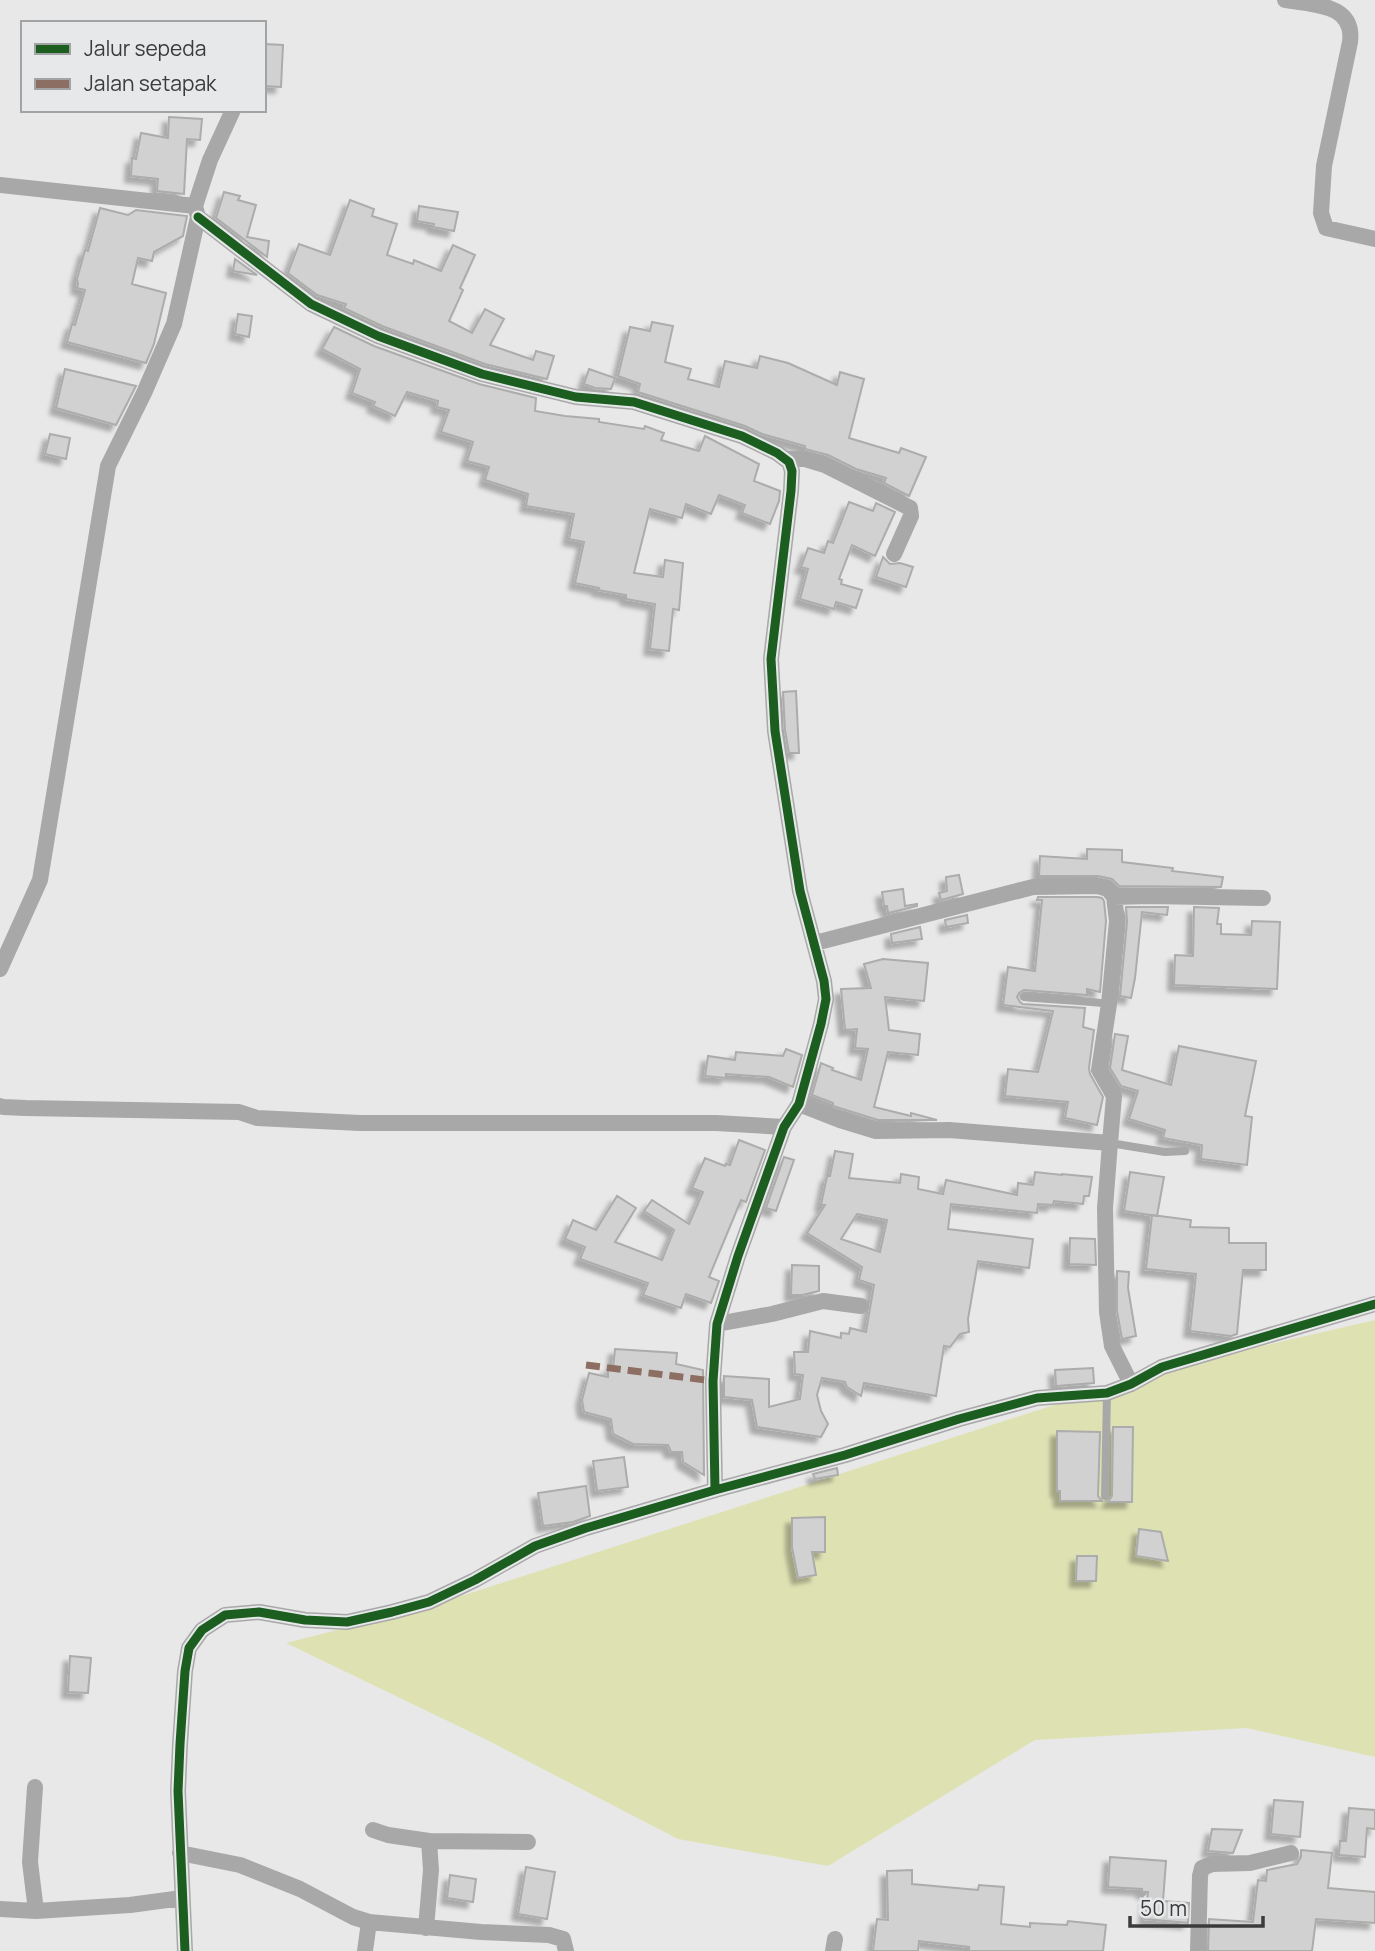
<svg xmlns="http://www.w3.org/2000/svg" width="1375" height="1951" font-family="Manrope,sans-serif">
<defs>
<filter id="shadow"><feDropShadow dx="-6" dy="6" stdDeviation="2" flood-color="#0004"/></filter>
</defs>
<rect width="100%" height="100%" fill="#e8e8e9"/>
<path fill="#dee2b3" d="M 1375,1320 L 1375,1757 L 1247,1728 L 1035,1740 L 828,1866 L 678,1839 L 485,1739 L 286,1643 L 424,1608 L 1172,1367 Z"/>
<path fill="#d1d1d1" stroke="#acacab" stroke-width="2" fill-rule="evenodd" filter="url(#shadow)" d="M 264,44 L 283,45 L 281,87 L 264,86 Z
M 169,117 L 202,119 L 200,140 L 187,139 L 184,194 L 157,191 L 158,179 L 131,176 L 132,158 L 136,159 L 141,133 L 168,138 Z
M 224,192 L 240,196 L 238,200 L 256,205 L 247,237 L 269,241 L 267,257 L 216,218 Z
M 350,200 L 374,209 L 372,216 L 397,224 L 387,255 L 413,264 L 414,260 L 441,271 L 453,245 L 475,255 L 460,288 L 463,290 L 449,321 L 472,333 L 485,309 L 504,319 L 490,345 L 533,360 L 536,351 L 554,356 L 547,379 L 485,364 L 382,326 L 344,308 L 346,304 L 317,295 L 288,273 L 299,244 L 330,255 Z
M 419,206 L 458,212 L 454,231 L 433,227 L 434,224 L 417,221 Z
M 100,208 L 128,215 L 136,210 L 187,216 L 183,236 L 154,252 L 152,261 L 138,258 L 132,284 L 166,293 L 154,344 L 146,363 L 67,342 L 72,324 L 75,325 L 85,290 L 77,288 L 78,284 L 77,279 L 85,250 L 88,251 Z
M 235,259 L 257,275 L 233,271 Z
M 238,314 L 252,316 L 249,337 L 235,334 Z
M 652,322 L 673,326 L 665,362 L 691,369 L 688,379 L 719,387 L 725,361 L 757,368 L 760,356 L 788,363 L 837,385 L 840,372 L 864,379 L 849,438 L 899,453 L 901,448 L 926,457 L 909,496 L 884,483 L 886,478 L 856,469 L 828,455 L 805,449 L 805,446 L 762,434 L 745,426 L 638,392 L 640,384 L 618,376 L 630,327 L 650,331 Z
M 334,327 L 374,346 L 479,384 L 536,398 L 535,411 L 565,416 L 599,419 L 599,422 L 644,429 L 645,426 L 664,433 L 661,440 L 699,451 L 705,436 L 759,464 L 754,481 L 780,491 L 779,501 L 770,524 L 742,513 L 745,505 L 719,495 L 711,514 L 686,504 L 682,518 L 650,509 L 634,573 L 663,577 L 665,560 L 683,563 L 679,610 L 673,609 L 669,651 L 650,649 L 655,604 L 626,599 L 626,595 L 598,590 L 599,588 L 575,583 L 584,542 L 569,539 L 574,514 L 526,506 L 528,494 L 485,480 L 489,467 L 467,461 L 473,442 L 441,432 L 449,410 L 437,407 L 438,401 L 407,392 L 395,416 L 373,406 L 375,402 L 352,393 L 360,369 L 322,349 Z
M 65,369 L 136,386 L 116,425 L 56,408 Z
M 589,369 L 615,378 L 611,389 L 595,388 L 584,384 Z
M 50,434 L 70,438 L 66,459 L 45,454 Z
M 849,502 L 873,511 L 876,503 L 895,512 L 875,556 L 852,545 L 839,579 L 842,580 L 841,584 L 862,590 L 856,608 L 836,602 L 834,609 L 800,599 L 808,569 L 801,567 L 808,548 L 824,553 L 828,541 L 833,543 Z
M 883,557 L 890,564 L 900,563 L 913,567 L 906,587 L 876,577 Z
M 796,691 L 799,753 L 789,753 L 785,730 L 783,692 Z
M 1087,849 L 1122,850 L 1122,862 L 1173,868 L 1172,871 L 1223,877 L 1221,887 L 1119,886 L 1112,879 L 1098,876 L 1039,876 L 1040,856 L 1087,859 Z
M 959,875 L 963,894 L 941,900 L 939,893 L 947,891 L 946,877 Z
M 903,889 L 905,906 L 917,904 L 917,906 L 888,913 L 887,906 L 884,906 L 882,892 Z
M 1038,897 L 1097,897 L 1102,898 L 1104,901 L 1106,921 L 1100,992 L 1087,989 L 1087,995 L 1024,990 L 1019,993 L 1017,997 L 1020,1002 L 1023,1004 L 1085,1008 L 1083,1027 L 1094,1030 L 1089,1068 L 1090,1074 L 1103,1097 L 1097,1125 L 1065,1118 L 1068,1102 L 1005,1096 L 1008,1069 L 1038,1072 L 1053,1011 L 1003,1005 L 1008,967 L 1035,971 L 1042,900 L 1037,900 Z
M 1126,907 L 1168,907 L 1167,915 L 1142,912 L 1135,978 L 1131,998 L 1120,996 L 1127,922 Z
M 1194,907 L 1219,908 L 1217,924 L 1221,924 L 1221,934 L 1251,935 L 1252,921 L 1280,922 L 1277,989 L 1174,985 L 1175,955 L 1193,956 Z
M 967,915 L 968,923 L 946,927 L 945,920 Z
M 920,927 L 922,939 L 892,943 L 891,934 Z
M 883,959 L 928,963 L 924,1001 L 885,997 L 889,1030 L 920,1034 L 918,1055 L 888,1052 L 874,1107 L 911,1116 L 911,1113 L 937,1120 L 878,1120 L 833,1106 L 833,1103 L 812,1095 L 821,1063 L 833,1068 L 832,1070 L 861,1080 L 868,1049 L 855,1048 L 857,1029 L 845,1030 L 841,989 L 871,988 L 864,964 Z
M 1115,1034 L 1128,1036 L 1122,1070 L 1171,1085 L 1179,1046 L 1256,1061 L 1245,1116 L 1252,1117 L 1247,1165 L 1201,1159 L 1202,1145 L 1163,1138 L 1165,1130 L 1129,1119 L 1138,1091 L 1121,1086 L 1110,1068 Z
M 786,1049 L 802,1055 L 793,1087 L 769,1077 L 726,1074 L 726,1078 L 705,1076 L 708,1056 L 735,1060 L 736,1052 L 783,1056 Z
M 739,1140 L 765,1150 L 746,1202 L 741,1200 L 709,1277 L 719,1281 L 711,1303 L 686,1294 L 681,1308 L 643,1295 L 648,1283 L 580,1259 L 585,1247 L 565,1239 L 573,1220 L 596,1230 L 617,1196 L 636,1208 L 615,1242 L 662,1260 L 674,1230 L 644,1211 L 652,1200 L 689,1224 L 703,1192 L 692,1188 L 705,1158 L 725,1166 L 726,1164 L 730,1165 Z
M 835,1151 L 853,1154 L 849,1178 L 900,1183 L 901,1174 L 919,1177 L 918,1189 L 943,1194 L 946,1180 L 1017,1195 L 1018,1183 L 1033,1185 L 1035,1172 L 1062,1175 L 1062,1174 L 1092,1177 L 1089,1196 L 1084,1196 L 1083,1204 L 1054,1201 L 1053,1205 L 1038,1204 L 1037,1213 L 951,1204 L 948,1229 L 1033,1239 L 1029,1268 L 978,1261 L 968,1319 L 969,1332 L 960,1334 L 950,1347 L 944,1346 L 936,1396 L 864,1383 L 861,1396 L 847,1387 L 845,1382 L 822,1378 L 817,1395 L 821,1411 L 828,1424 L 821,1437 L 757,1427 L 752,1400 L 724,1397 L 724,1376 L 769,1379 L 769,1407 L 800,1399 L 803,1375 L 795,1374 L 794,1352 L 808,1352 L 810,1331 L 841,1338 L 841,1333 L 849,1334 L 850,1328 L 866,1332 L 874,1285 L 859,1280 L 862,1267 L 807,1233 L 825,1205 L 821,1205 L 827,1176 L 830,1176 ZM 857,1214 L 887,1220 L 880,1252 L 841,1239 Z
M 784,1157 L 794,1160 L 776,1211 L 766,1208 Z
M 1130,1172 L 1164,1177 L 1157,1216 L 1124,1211 Z
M 1152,1215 L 1191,1220 L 1190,1227 L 1229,1228 L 1229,1243 L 1266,1243 L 1266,1270 L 1243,1270 L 1237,1334 L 1231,1336 L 1190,1331 L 1196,1274 L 1146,1269 Z
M 1070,1238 L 1095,1239 L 1096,1265 L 1069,1264 Z
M 792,1265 L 819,1266 L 819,1291 L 802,1295 L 791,1295 Z
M 1117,1271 L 1129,1272 L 1128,1288 L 1136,1336 L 1122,1339 L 1117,1311 Z
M 615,1349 L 677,1353 L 676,1364 L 703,1370 L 704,1475 L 683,1462 L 682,1452 L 671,1452 L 668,1445 L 633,1444 L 613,1434 L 611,1419 L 584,1412 L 582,1400 L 589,1373 L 608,1377 L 608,1368 L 613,1369 Z
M 1093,1368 L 1094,1383 L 1056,1386 L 1055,1370 Z
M 1113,1427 L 1133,1427 L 1132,1502 L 1108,1502 L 1112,1496 Z
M 1057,1431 L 1100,1432 L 1098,1496 L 1102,1501 L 1060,1501 L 1060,1491 L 1057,1491 Z
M 624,1457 L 628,1487 L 597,1491 L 593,1461 Z
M 837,1468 L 838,1475 L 815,1479 L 813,1474 Z
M 586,1486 L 590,1516 L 573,1522 L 543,1526 L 538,1493 Z
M 825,1517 L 825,1552 L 812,1552 L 816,1575 L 798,1578 L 792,1547 L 792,1518 Z
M 1139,1529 L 1161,1532 L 1168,1561 L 1136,1556 Z
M 1077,1556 L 1097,1556 L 1096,1581 L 1076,1581 Z
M 70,1656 L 91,1658 L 88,1693 L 68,1692 Z
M 1274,1800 L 1303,1802 L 1300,1837 L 1271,1834 Z
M 1349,1808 L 1375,1810 L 1375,1829 L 1367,1828 L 1365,1857 L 1339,1855 L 1340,1841 L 1346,1841 Z
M 1212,1829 L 1242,1830 L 1233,1853 L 1208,1851 Z
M 1301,1850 L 1332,1853 L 1328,1888 L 1375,1892 L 1375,1923 L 1316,1919 L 1312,1951 L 1208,1951 L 1209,1919 L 1253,1922 L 1258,1880 L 1266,1881 L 1267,1870 L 1297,1864 L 1301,1857 Z
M 1110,1857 L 1166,1861 L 1163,1901 L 1189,1903 L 1188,1923 L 1145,1919 L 1148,1892 L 1142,1892 L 1142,1889 L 1108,1887 Z
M 526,1867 L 555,1872 L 547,1919 L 518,1914 Z
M 912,1870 L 912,1884 L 978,1890 L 979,1885 L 1004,1887 L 1001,1924 L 1030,1927 L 1030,1923 L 1067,1925 L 1068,1921 L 1106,1925 L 1103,1951 L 969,1951 L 969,1947 L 919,1941 L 918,1951 L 873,1951 L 877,1919 L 888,1920 L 887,1871 Z
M 450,1875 L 476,1879 L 473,1902 L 447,1898 Z"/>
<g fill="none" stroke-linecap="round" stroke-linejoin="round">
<path stroke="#a9a8a8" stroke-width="8" d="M 1024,997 C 1052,1000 1080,1000 1109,1004
M 1110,1143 L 1165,1152 L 1185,1151
M 1105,1496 L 1107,1393"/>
<path stroke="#a9a8a8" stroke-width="16" d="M 1285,0 C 1312,5 1355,3 1350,42 L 1324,166 L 1321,213 L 1326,228 L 1375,239
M 0,185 L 195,206
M 198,217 L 311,304 L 378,336 L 482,374 L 576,397 L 634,402 L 742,436 L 777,453 L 789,462 L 792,471 L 791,491 L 771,659 L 775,731 L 800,891 L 824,981 L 826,999 L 821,1024 L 799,1104 L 784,1127 L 738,1256 L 717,1324 L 713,1381 L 715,1490
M 785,459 L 805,459 L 825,465 L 910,508 L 911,516 L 894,554
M 1114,897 L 1149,896 L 1263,898
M 815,943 L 1033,887 L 1098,886 L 1108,889 L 1114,897 L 1117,921 L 1109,1004 L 1099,1070 L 1114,1096 L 1110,1143
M 0,969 L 40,880 L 108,466 L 144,393 L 174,324 L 198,217 L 195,206 L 210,160 L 233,110
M 799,1104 L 840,1120 L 876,1131 L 949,1130 L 1110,1143 L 1105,1208 L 1107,1312 L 1112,1346 L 1131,1384
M 0,1106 L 3,1107 L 26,1108 L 239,1112 L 257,1118 L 360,1123 L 716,1123 L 784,1127
M 717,1324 L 772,1314 L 823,1301 L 861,1306
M 35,1787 L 30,1862 L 36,1911 L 130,1905 L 182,1898
M 373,1830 L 388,1835 L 429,1841
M 180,1853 L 240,1865 L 300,1889 L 353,1917 L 369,1922 L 481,1932 L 549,1935 L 563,1939 L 566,1951
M 0,1909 L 36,1911
M 426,1928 L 431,1870 L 429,1841 L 528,1842
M 185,1951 L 178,1791 L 180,1744 L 185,1671 L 189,1648 L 202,1630 L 225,1615 L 259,1612 L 305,1620 L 347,1622 L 392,1612 L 429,1602 L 475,1580 L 535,1546 L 586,1528 L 715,1490 L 845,1455 L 959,1419 L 1037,1398 L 1107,1393 L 1131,1384 L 1162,1367 L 1375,1304
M 365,1951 L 369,1922
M 833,1951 L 835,1939
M 1198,1951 L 1200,1876 L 1202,1868 L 1212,1864 L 1250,1863 L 1291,1853"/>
<path stroke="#8d6e63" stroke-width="7" stroke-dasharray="14 7" stroke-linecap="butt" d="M 586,1365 L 713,1381"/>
<defs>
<path id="cycleway" d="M 198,217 L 311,304 L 378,336 L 482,374 L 576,397 L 634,402 L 742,436 L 777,453 L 789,462 L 792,471 L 791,491 L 771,659 L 775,731 L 800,891 L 824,981 L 826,999 L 821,1024 L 799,1104 L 784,1127 L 738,1256 L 717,1324 L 713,1381 L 715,1490
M 185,1951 L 178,1791 L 180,1744 L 185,1671 L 189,1648 L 202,1630 L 225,1615 L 259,1612 L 305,1620 L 347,1622 L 392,1612 L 429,1602 L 475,1580 L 535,1546 L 586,1528 L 715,1490 L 845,1455 L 959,1419 L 1037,1398 L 1107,1393 L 1131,1384 L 1162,1367 L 1375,1304"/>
</defs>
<use href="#cycleway" stroke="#e7e8ea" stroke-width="13"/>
<use href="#cycleway" stroke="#1b5e20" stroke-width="9"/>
</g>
<rect x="21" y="21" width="245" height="91" fill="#e7e8ea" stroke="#a2a3a4" stroke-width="2"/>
<rect x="35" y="44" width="35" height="10" fill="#1b5e20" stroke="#a2a3a4" stroke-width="2"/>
<text x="84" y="56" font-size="21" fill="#3b3b3c">Jalur sepeda</text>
<rect x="35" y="79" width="35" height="10" fill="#8d6e63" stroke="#a2a3a4" stroke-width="2"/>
<text x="84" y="91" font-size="21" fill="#3b3b3c">Jalan setapak</text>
<path d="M1130 1916v10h133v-10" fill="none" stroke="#3b3b3c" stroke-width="3.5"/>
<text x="1140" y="1916" font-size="21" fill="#3b3b3c" stroke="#e7e8ea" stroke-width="5" paint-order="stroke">50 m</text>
</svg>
